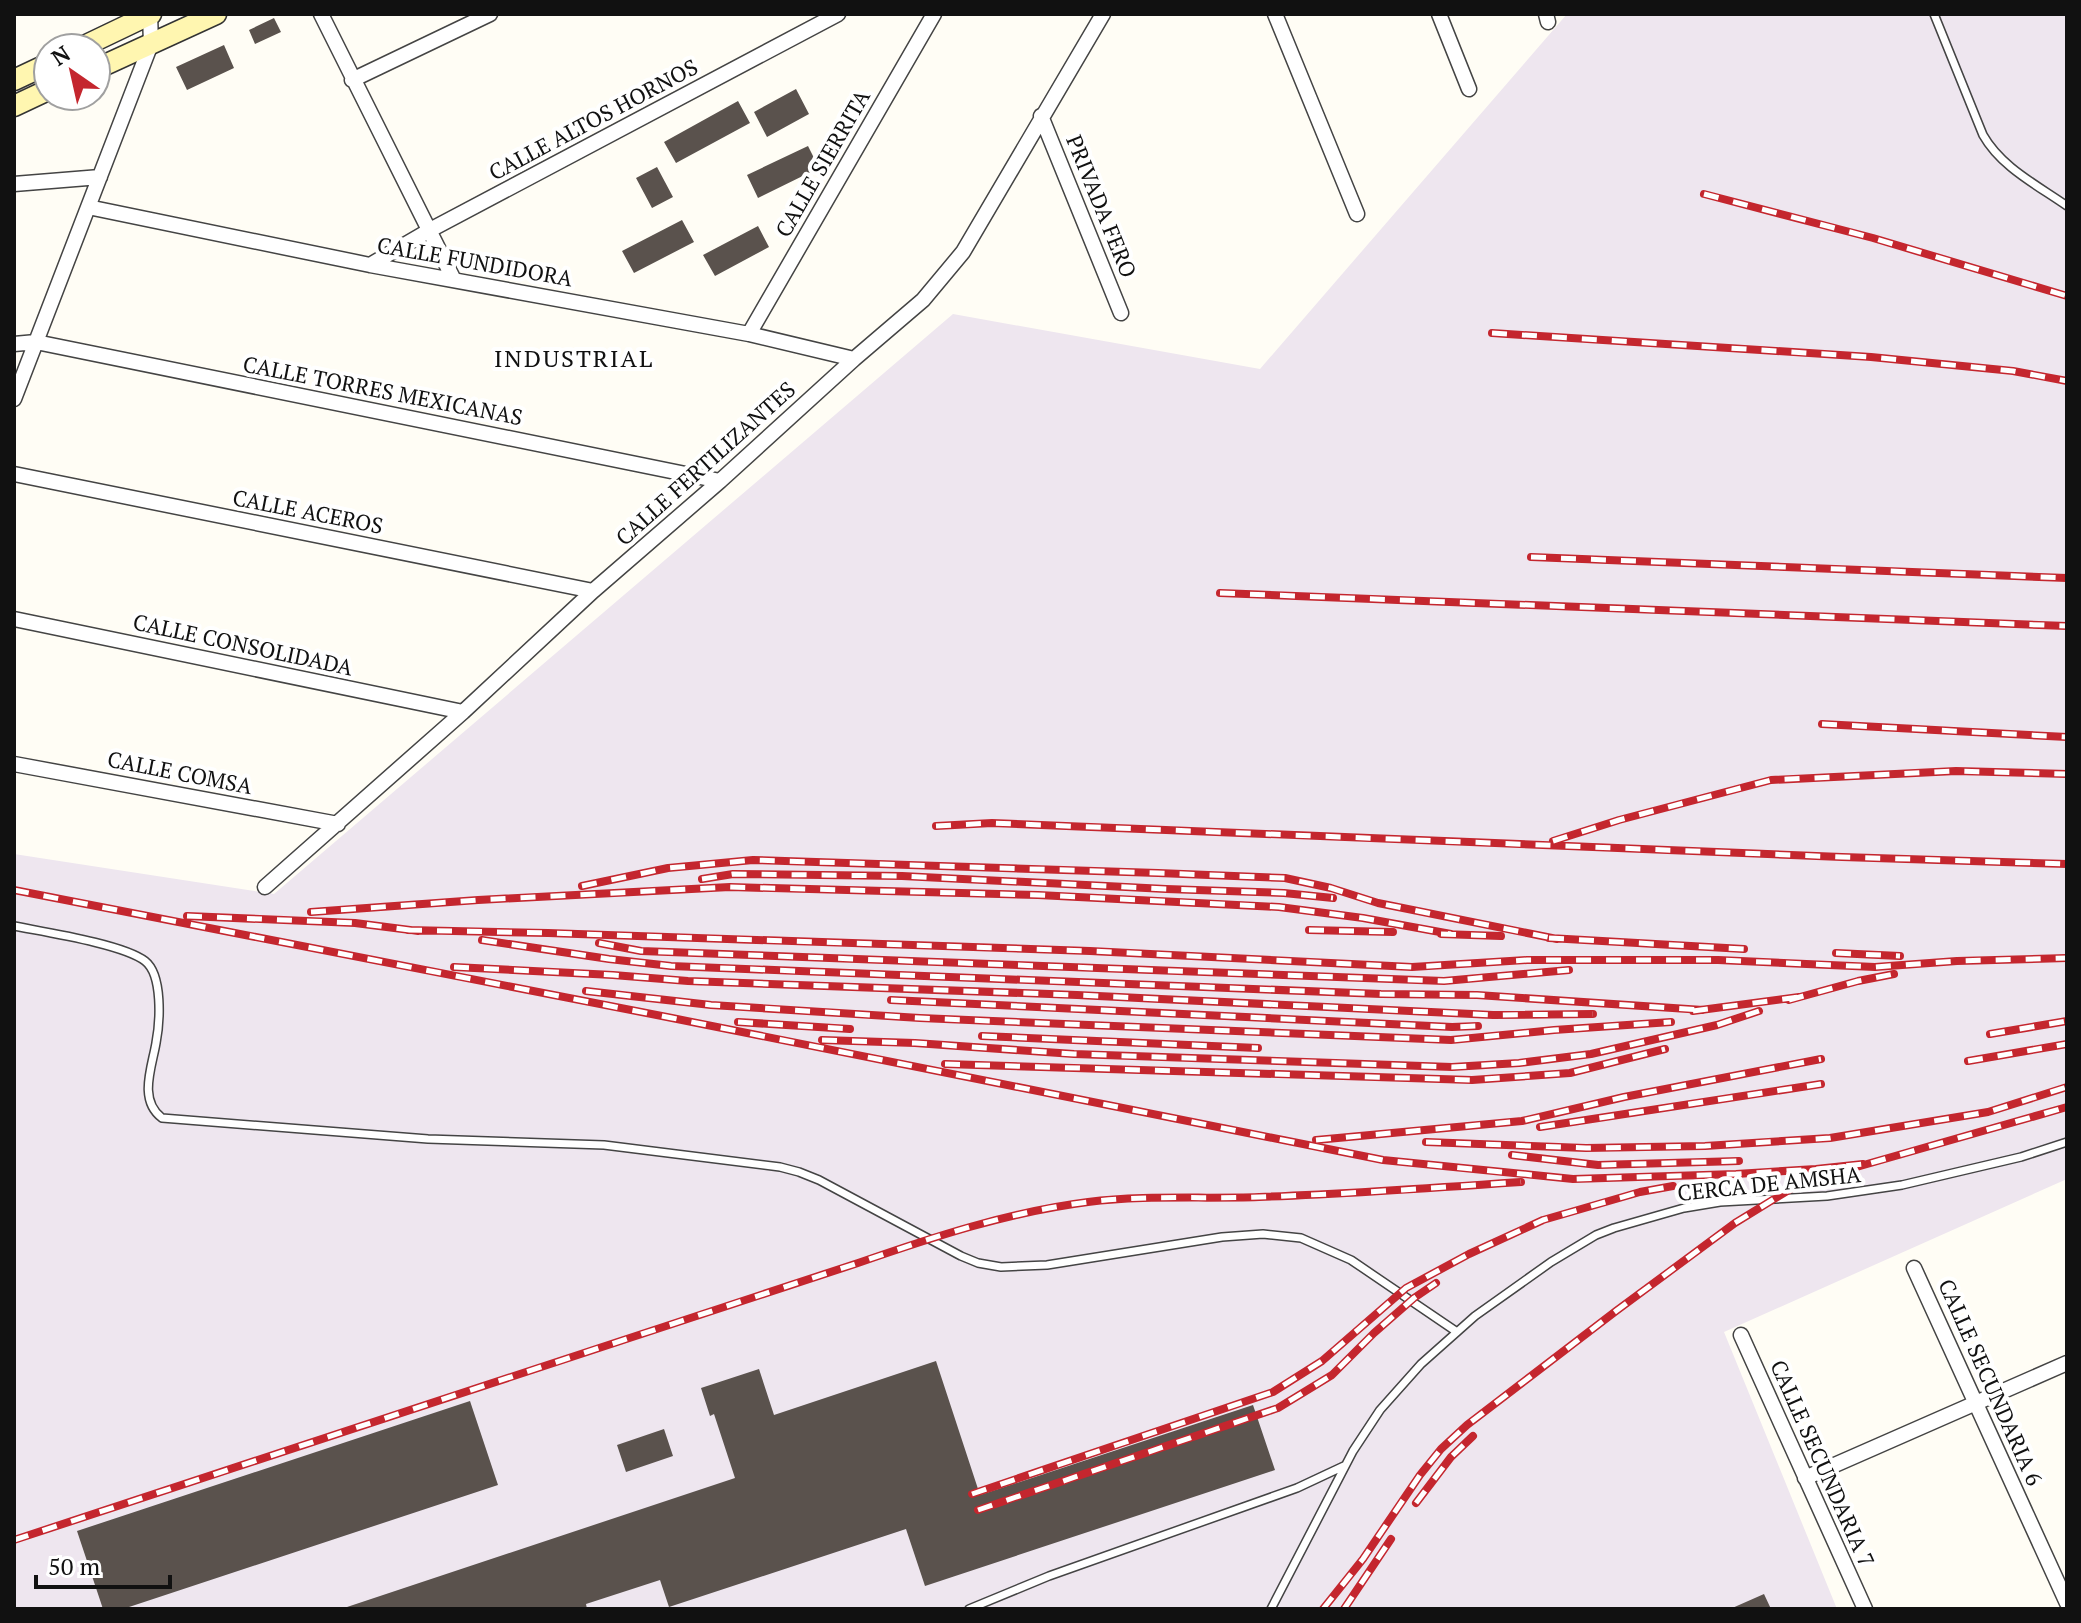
<svg xmlns="http://www.w3.org/2000/svg" width="2081" height="1623" font-family="'PT Serif',serif">
<rect width="100%" height="100%" fill="#fffdf5"/>
<path fill="#eee6ef" d="M 1567,14 L 2067,14 L 2067,1179 L 1724,1332 L 1837,1609 L 14,1609 L 14,854 L 274,894 L 953,314 L 1260,369 Z"/>
<path fill="#5a524d" d="M 274,18 L 281,32 L 255,44 L 249,30 Z
M 224,45 L 234,68 L 187,90 L 176,67 Z
M 796,89 L 809,114 L 767,137 L 754,112 Z
M 738,101 L 750,123 L 676,163 L 664,142 Z
M 808,146 L 819,168 L 758,198 L 747,175 Z
M 657,167 L 673,197 L 652,208 L 636,178 Z
M 682,220 L 694,242 L 634,273 L 622,251 Z
M 758,226 L 769,247 L 715,276 L 703,255 Z
M 936,1361 L 980,1495 L 1253,1405 L 1275,1470 L 925,1586 L 906,1529 L 669,1607 L 660,1580 L 586,1604 L 587,1609 L 341,1609 L 735,1478 L 714,1414 L 710,1416 L 701,1388 L 759,1369 L 774,1415 Z
M 470,1401 L 498,1485 L 123,1609 L 103,1609 L 77,1531 Z
M 664,1429 L 673,1456 L 626,1472 L 617,1445 Z
M 1764,1594 L 1771,1609 L 1730,1609 Z"/>
<g fill="none" stroke-linecap="round" stroke-linejoin="round">
<defs>
<path id="lane" d="M 1934,14 L 1983,135 C 2001,167 2037,185 2067,206
M 14,926 C 44,932 123,944 145,961 C 163,975 160,1022 156,1043 C 152,1067 138,1100 162,1118 L 428,1139 L 604,1145 L 780,1167 L 799,1172 L 819,1180 L 961,1256 L 978,1263 L 1001,1267 L 1047,1265 L 1222,1237 L 1263,1234 L 1301,1238 L 1351,1260 L 1457,1332
M 969,1609 L 1049,1576 L 1297,1488 L 1344,1466
M 1271,1609 L 1353,1451 L 1380,1410 L 1421,1364 L 1475,1316 L 1551,1262 L 1596,1235 L 1614,1228 L 1684,1208 L 1720,1202 L 1827,1196 L 1902,1185 L 2021,1157 L 2067,1142"/>
<path id="street" d="M 321,14 L 454,280
M 1275,14 L 1357,214
M 1439,14 L 1469,89
M 1546,14 L 1548,22
M 352,80 L 490,14
M 1041,116 L 1121,313
M 14,184 L 100,177
M 88,207 L 370,265 L 749,334 L 854,359
M 370,265 L 430,230 L 838,14
M 749,334 L 934,14
M 14,344 L 36,342 L 720,481
M 14,399 L 151,44 L 150,14
M 14,474 L 593,591
M 14,619 L 463,712
M 14,764 L 338,824
M 265,887 L 463,712 L 593,591 L 720,481 L 854,359 L 923,300 L 963,252 L 1103,14
M 1914,1268 L 2067,1603
M 1741,1335 L 1865,1609
M 1805,1478 L 2067,1363"/>
<path id="secondary" d="M 80,48 L 151,14
M 96,69 L 216,14
M 14,80 L 48,64
M 14,106 L 48,90"/>
</defs>
<use href="#lane" stroke="#444" stroke-width="10"/>
<use href="#street" stroke="#444" stroke-width="17"/>
<use href="#secondary" stroke="#333" stroke-width="23"/>
<use href="#lane" stroke="#fff" stroke-width="7"/>
<use href="#street" stroke="#fff" stroke-width="14"/>
<use href="#secondary" stroke="#fff6b0" stroke-width="20"/>
<defs>
<path id="rail" d="M 1704,194 L 1873,238 L 2067,296
M 1492,333 L 1871,357 L 2013,371 L 2067,381
M 1531,557 L 2067,578
M 1220,593 L 2067,626
M 1822,724 L 2067,737
M 936,826 L 992,823 L 1842,857 L 2067,864
M 1553,841 L 1619,820 L 1771,780 L 1956,771 L 2067,774
M 702,879 L 733,874 L 902,876 L 1166,889 L 1284,893 L 1333,898
M 582,886 L 668,868 L 753,860 L 1158,873 L 1285,878 L 1331,888 L 1378,903 L 1557,939
M 14,890 L 672,1018 L 1383,1160 L 1573,1179 L 1736,1174 L 1816,1169 L 1863,1164
M 311,912 L 478,900 L 730,887 L 1038,895 L 1279,907 L 1363,918 L 1451,934
M 187,916 L 355,923 L 418,931
M 407,930 L 548,933 L 1090,951 L 1412,967 L 1527,960 L 1718,960 L 1875,967 L 1957,961 L 2067,958
M 1309,930 L 1393,932
M 1441,934 L 1501,936
M 1549,938 L 1744,949
M 482,940 L 609,959 L 671,966 L 1381,994 L 1477,995 L 1703,1010
M 599,943 L 641,951 L 1444,981 L 1569,970
M 1836,953 L 1900,956
M 454,967 L 613,975 L 688,981 L 1077,995 L 1493,1015 L 1593,1014
M 586,991 L 711,1005 L 920,1018 L 1451,1040 L 1554,1030 L 1671,1022
M 891,1000 L 1452,1027 L 1478,1026
M 1789,1000 L 1858,981 L 1894,974
M 1693,1011 L 1799,997
M 738,1022 L 850,1029
M 1990,1034 L 2067,1021
M 982,1036 L 1258,1048
M 822,1040 L 915,1043 L 1074,1054 L 1452,1067 L 1519,1063 L 1591,1054 L 1717,1025 L 1759,1011
M 1968,1061 L 2067,1044
M 945,1064 L 1472,1080 L 1570,1073 L 1665,1049
M 1540,1127 L 1821,1084
M 1316,1140 L 1522,1121 L 1624,1097 L 1821,1059
M 1426,1142 L 1586,1148 L 1705,1146 L 1830,1138 L 1988,1112 L 2067,1087
M 1512,1155 L 1598,1165 L 1739,1161
M 972,1494 L 1273,1392 L 1322,1361 L 1406,1288 L 1469,1254 L 1543,1220 L 1640,1192 L 1673,1186
M 1416,1503 L 1451,1457 L 1473,1436
M 978,1510 L 1278,1408 L 1332,1375 L 1374,1333 L 1414,1298 L 1436,1283
M 14,1540 L 858,1263 C 933,1237 1009,1212 1088,1202 C 1144,1195 1202,1199 1259,1197 C 1346,1194 1434,1188 1521,1182
M 1323,1609 L 1363,1559 L 1420,1475 L 1441,1449 L 1467,1425 L 1616,1311 L 1735,1223 L 1792,1188 L 1811,1180 L 2067,1107
M 1344,1609 L 1391,1539"/>
</defs>
<use href="#rail" stroke="#c4262e" stroke-width="8"/>
<use href="#rail" stroke="#fff" stroke-width="5" stroke-dasharray="15" stroke-linecap="butt"/>
</g>
<g text-anchor="middle" dominant-baseline="central" stroke-width="8" stroke-linejoin="round" paint-order="stroke">
<g font-size="22" fill="#111" stroke="#fff">
<text transform="translate(593 119) rotate(-28)">CALLE ALTOS HORNOS</text>
<text transform="translate(822 163) rotate(-60)">CALLE SIERRITA</text>
<text transform="translate(1102 206) rotate(68)">PRIVADA FERO</text>
<text transform="translate(475 261) rotate(10)">CALLE FUNDIDORA</text>
<text transform="translate(383 390) rotate(11)">CALLE TORRES MEXICANAS</text>
<text transform="translate(705 463) rotate(-42)">CALLE FERTILIZANTES</text>
<text transform="translate(308 511) rotate(11)">CALLE ACEROS</text>
<text transform="translate(243 644) rotate(12)">CALLE CONSOLIDADA</text>
<text transform="translate(180 772) rotate(11)">CALLE COMSA</text>
<text transform="translate(1769 1183) rotate(-6)">CERCA DE AMSHA</text>
<text transform="translate(1991 1382) rotate(66)">CALLE SECUNDARIA 6</text>
<text transform="translate(1823 1463) rotate(66)">CALLE SECUNDARIA 7</text>
</g>
<g font-size="24" letter-spacing="2" fill="#111" stroke="#fff">
<text x="574" y="358">INDUSTRIAL</text>
</g>
</g>
<rect width="2081" height="1623" fill="none" stroke="#111111" stroke-width="32"/>
<g transform="translate(72 72) rotate(326)"><circle r="38" fill="#ffffff" stroke="#a0a0a0" stroke-width="2"/>
<path d="M0-6L14 30L0 20L-14 30Z" fill="#c4262e"/>
<text y="-12" font-size="22" font-weight="bold" text-anchor="middle" fill="#111111">N</text>
</g>
<path d="M36 1575v12h134v-12" fill="none" stroke="#111111" stroke-width="4"/>
<text x="48" y="1575" font-size="24" fill="#111111" stroke="#ffffff" stroke-width="6" paint-order="stroke">50 m</text>
</svg>
